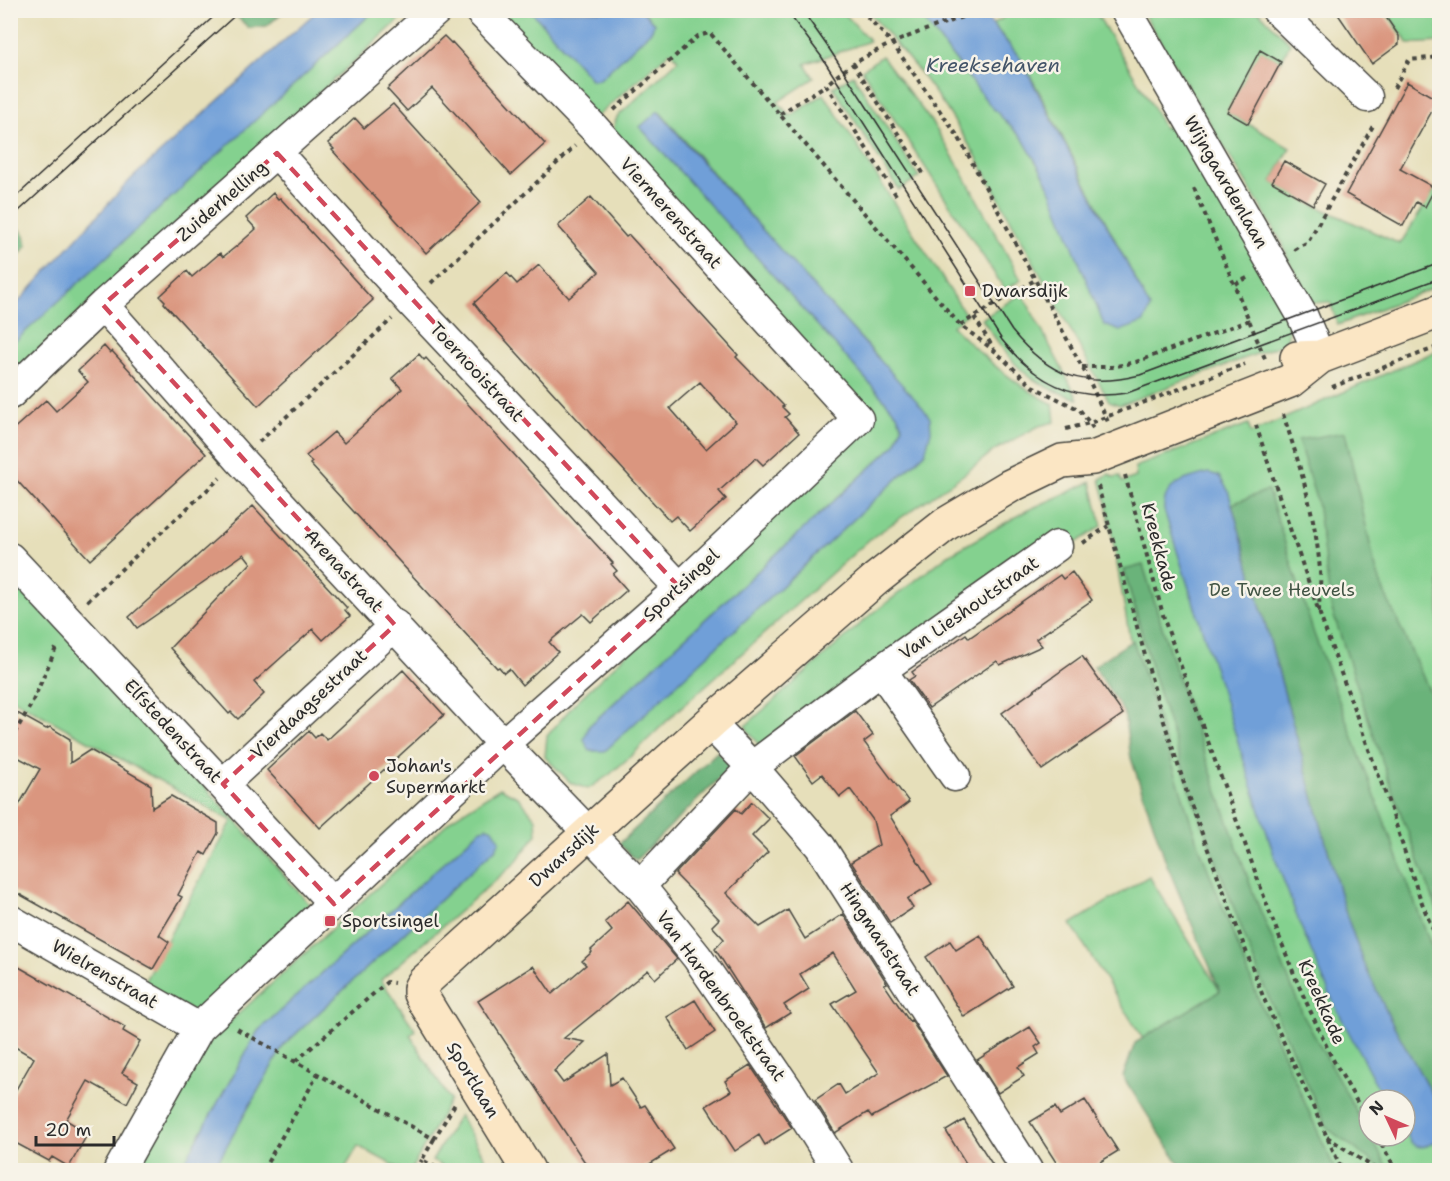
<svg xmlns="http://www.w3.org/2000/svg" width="1450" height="1181" font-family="'Shantell Sans',sans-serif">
<rect width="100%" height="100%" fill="#f7f3e8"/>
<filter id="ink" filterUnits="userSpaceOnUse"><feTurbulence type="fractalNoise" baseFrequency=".0167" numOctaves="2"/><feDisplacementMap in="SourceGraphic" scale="12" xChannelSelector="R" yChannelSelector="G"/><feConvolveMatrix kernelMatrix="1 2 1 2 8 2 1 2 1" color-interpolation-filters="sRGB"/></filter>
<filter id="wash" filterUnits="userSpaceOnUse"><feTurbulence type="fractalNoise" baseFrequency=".008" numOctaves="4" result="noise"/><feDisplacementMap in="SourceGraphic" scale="24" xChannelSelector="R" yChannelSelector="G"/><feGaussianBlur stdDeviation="1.35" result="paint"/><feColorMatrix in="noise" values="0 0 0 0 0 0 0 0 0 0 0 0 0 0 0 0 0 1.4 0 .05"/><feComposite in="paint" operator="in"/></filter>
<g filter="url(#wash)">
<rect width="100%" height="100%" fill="#e6dfba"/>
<path fill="#84d18f" stroke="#587e5d" stroke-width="1.5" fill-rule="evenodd" d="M 374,11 L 409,11 L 11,375 L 11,344 Z
M 500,11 L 531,11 L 592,80 L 654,23 L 643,11 L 842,11 L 870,41 L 805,64 L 814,78 L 778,102 L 790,116 L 824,94 L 966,315 L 952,326 C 983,357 1013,384 1053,404 L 1055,422 L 1039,426 L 995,450 L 963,475 L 870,539 L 675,713 L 632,755 L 609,775 L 588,789 L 571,783 L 545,757 L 547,736 L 575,703 L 863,429 L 612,132 L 617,117 L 678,60 L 671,51 L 595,118 ZM 659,111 L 802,275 L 878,357 L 925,453 L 605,750 L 589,726 L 895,445 L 902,426 L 897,414 L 641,127 Z
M 868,11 L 917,11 L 990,105 L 1023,139 L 1047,181 L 1150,308 L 1041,95 L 1020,58 L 993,24 L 1003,18 L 1006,11 L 1095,11 L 1152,105 L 1164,128 L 1178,121 L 1292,319 L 1286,343 L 1120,405 L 1109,401 L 976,156 L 946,108 L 921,74 Z
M 1142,11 L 1258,11 L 1290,43 L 1281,62 L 1260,51 L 1227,112 L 1290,148 L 1272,182 L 1314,205 L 1400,244 L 1439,183 L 1439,286 L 1338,325 L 1330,302 L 1313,303 L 1288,259 L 1283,244 Z
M 1385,11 L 1439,11 L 1439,42 L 1409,44 Z
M 882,56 L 933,124 L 961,170 L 1021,280 L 1005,290 L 862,70 Z
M 853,75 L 919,177 L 899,190 L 833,87 Z
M 1022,293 L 1078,399 C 1023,382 1013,364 982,319 Z
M 1439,350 L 1439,1170 L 1318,1170 L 1246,1023 L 1131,645 L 1107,506 L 1100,479 L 1109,474 L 1113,477 L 1120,476 L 1122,482 L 1136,477 L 1135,467 L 1248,424 L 1251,433 ZM 1369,1100 L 1405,1100 L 1405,1136 L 1369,1136 Z
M 1091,482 L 1102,526 L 761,748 L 745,726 L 867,618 L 947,556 L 1026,511 Z
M 10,567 L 313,908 L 197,1014 L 143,984 L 232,821 L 11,698 Z
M 500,788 L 519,798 L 536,819 L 537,834 L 515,863 L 381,980 L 416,1031 L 410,1035 L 450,1100 L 411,1170 L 402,1170 L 358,1146 L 344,1170 L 213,1170 L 284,1045 L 496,848 L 487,827 L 480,830 L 258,1031 L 180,1170 L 136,1170 L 212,1038 L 453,818 Z
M 1149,876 L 1220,991 L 1143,1039 L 1071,924 Z
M 459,1115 L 492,1170 L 450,1170 L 432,1161 Z"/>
<path fill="#6bb37a" stroke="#4b6f52" stroke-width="1.5" d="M 233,11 L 284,11 L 267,26 L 249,28 L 235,15 Z
M 11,220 L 25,235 L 27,246 L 11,263 Z
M 1345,432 L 1374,562 L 1382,587 L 1439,712 L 1439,915 L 1391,787 L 1331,607 L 1317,502 L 1298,440 Z
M 1268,490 L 1314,634 L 1439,967 L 1439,1107 L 1390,1019 L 1363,962 L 1344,908 L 1232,504 Z
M 1143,565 L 1176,672 L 1252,890 L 1304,1017 L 1389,1170 L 1384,1170 L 1327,1128 L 1261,980 L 1193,799 L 1154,677 L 1124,570 Z
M 1133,640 L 1197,841 L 1258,998 L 1335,1170 L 1211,1170 L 1208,1167 L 1180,1165 L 1123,1077 L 1135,1043 L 1220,991 L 1167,865 L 1131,758 L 1124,713 L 1094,666 Z
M 717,752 L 732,766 L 636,860 L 619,844 Z"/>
<path fill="#6f9fd8" stroke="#4d6582" stroke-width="1.5" d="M 318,10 L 374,11 L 11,345 L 11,310 L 131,179 Z
M 531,11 L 642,11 L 654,23 L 652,30 L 600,79 L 592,80 Z
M 917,11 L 981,11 L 1020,58 L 1150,308 L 1144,322 L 1120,331 L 1104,325 L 1047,181 L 1023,139 L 990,105 Z
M 658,111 L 715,177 L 923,408 L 930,418 L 931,431 L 925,453 L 605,751 L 590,751 L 584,740 L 589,726 L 895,445 L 902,426 L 897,414 L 640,127 Z
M 1209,473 L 1219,476 L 1228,490 L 1344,908 L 1363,962 L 1390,1019 L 1439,1107 L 1439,1140 C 1403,1162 1405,1125 1405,1100 L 1385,1100 L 1378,1088 L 1334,1004 L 1301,927 L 1274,855 L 1164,510 C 1162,483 1188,478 1209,473 Z
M 487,827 L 493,829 L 500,840 L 496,848 L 284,1045 L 213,1170 L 180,1170 L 258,1031 L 480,830 Z"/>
<g id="blocks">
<path fill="#da967f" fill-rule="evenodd" d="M 1335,10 L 1381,10 L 1399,36 L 1399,44 L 1372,64 Z
M 444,36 L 451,43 L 452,42 L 545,144 L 511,175 L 432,88 L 407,111 L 387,89 Z
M 1260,50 L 1281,62 L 1248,124 L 1227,112 Z
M 1407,82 L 1438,100 L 1400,169 L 1435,188 L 1425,207 L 1416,202 L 1403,226 L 1346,194 Z
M 393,104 L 481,202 L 426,253 L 332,150 L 334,149 L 328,143 L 355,118 L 364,128 Z
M 1284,161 L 1325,184 L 1313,205 L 1272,182 Z
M 273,193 L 278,199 L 280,198 L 373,300 L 258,406 L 164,303 L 165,301 L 160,296 L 187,271 L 192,277 L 220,253 L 223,257 L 238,245 L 256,229 L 246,218 Z
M 591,197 L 626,237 L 629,235 L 738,355 L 736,357 L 784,406 L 782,407 L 789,414 L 785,417 L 799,433 L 763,465 L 756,458 L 719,491 L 726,499 L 690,531 L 676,516 L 670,521 L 488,321 L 474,303 L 507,273 L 517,284 L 539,265 L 569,298 L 599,272 L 558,226 ZM 700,382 L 736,422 L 706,449 L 670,408 Z
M 104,346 L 110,353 L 112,351 L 206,454 L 90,560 L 10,473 L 10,432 L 46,400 L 56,411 L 88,382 L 78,371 Z
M 419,354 L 424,360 L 426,358 L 613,563 L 611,564 L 617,571 L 613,574 L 627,590 L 591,622 L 583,614 L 549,642 L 558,652 L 522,685 L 509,669 L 504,673 L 499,667 L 497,668 L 310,464 L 312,462 L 306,456 L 334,432 L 344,443 L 402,389 L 392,378 Z
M 253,506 L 347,608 L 345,610 L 350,616 L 323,640 L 313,629 L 254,682 L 264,694 L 238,719 L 231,712 L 229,714 L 170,648 L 251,563 L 244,554 L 137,628 L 129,617 Z
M 1072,572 L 1092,600 L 1036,639 L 1042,646 L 1000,665 L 997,661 L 929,708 L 909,680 L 915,676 L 912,672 L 966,634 L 969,638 L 1060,575 L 1063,579 Z
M 1082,656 L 1123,714 L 1042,770 L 1002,713 Z
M 403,670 L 444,715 L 320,828 L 267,770 L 309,731 L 315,738 L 320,733 L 327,740 Z
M 10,709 L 46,729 L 50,727 L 70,739 L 70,763 L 90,750 L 151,785 L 152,808 L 171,796 L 218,823 L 218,833 L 206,855 L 201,852 L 178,895 L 182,897 L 159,935 L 169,942 L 153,969 L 10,889 L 10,800 L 19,805 L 40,769 L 10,753 Z
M 855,711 L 873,735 L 864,742 L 909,802 L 890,816 L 932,884 L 907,899 L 913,908 L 890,923 L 851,862 L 879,845 L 873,820 L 850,789 L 840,797 L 822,774 L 813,781 L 795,756 Z
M 752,802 L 769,819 L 752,836 L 768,852 L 726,893 L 760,927 L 788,910 L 805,939 L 843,914 L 887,983 L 884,984 L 909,1021 L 911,1020 L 947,1076 L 872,1117 L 868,1112 L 835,1133 L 815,1100 L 839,1084 L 845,1094 L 879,1073 L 832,1004 L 856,990 L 833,953 L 800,974 L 809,989 L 784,1005 L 790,1013 L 766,1028 L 715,949 L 724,939 L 712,926 L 719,919 L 675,874 L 736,809 L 741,814 Z
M 628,901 L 677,959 L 655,979 L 648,970 L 564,1038 L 585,1042 L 554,1071 L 563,1083 L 608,1054 L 610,1085 L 622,1078 L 641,1107 L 645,1105 L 674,1149 L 640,1170 L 590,1170 L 478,1001 L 533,966 L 552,994 L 586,965 L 582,961 L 592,952 L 591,950 L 612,931 L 605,922 Z
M 980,935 L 1013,986 L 964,1017 L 926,957 L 950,941 L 956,950 Z
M 10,962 L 125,1027 L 123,1031 L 140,1041 L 122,1073 L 138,1082 L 127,1103 L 88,1081 L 66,1120 L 88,1133 L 69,1167 L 52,1157 L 49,1161 L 10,1140 L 10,1100 L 34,1058 L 10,1044 Z
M 695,1000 L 715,1032 L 688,1050 L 667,1017 Z
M 1030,1027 L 1041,1043 L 1035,1047 L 1039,1054 L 1018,1067 L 1024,1076 L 998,1093 L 977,1060 Z
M 750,1065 L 792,1128 L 765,1145 L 759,1135 L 735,1151 L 706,1106 L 731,1091 L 725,1081 Z
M 1085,1100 L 1118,1151 L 1087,1170 L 1061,1170 L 1030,1122 L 1055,1107 L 1060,1115 Z
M 964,1120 L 996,1170 L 970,1170 L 946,1131 Z"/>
</g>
</g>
<g filter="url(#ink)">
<use href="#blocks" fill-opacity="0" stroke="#474640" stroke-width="1.5"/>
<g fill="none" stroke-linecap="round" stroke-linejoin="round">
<defs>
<path id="street" d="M 1126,10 L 1302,315 L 1320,357
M 1277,10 L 1367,97
M 277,153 L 411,302 L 680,588
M 103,305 L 240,460 L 503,744 L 640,886 L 697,957 L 790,1093 L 838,1170
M 10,394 L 103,305 L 437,10
M 10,558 L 334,904
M 881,670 L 955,776
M 710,723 L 752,767 L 820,846 L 1027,1170
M 223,784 L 395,625
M 640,886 L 752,767 L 881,670 L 1057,546
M 10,920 L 199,1028
M 119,1170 L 199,1028 L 503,744 L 680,588 L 858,419 L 594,128 L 479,10"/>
<path id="secondary" d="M 1297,358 L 1320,357 L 1440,311
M 528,1170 L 420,994 L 420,988 L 424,982 L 710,723 L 876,579 L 946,524 L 1010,486 L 1062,461 L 1093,458 L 1290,381 L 1320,357"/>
</defs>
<use href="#street" stroke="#474640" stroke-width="33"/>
<use href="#secondary" stroke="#474640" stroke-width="36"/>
<path stroke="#474640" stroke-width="4" stroke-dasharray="4.5 4.5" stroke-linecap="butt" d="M 861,10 L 892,43 L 959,138 L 1089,380 L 1108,422
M 853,63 L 925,176
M 1394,88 L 1409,60 L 1440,57
M 614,110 L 698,36 L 710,33 L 960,325 L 996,352 L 1032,386 L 1080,410 L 1093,428
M 780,114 L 826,85
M 1194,188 L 1266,361
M 896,195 L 826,85 C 870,45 927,30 982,10
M 1294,250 L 1308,242 L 1374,124
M 431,283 L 575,146
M 1235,284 L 1249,277
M 974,317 L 994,349
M 960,325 L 1035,280
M 1082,367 L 1112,367 L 1136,362 L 1250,320
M 1332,387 L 1440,346
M 1283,414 C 1300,466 1316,516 1320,571 C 1321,585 1319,599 1319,613
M 1256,425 C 1295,548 1339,669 1384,790 C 1403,841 1415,895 1440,944
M 1066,429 L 1090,423 L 1245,364
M 259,442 L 392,319
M 1125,475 L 1165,622 L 1271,916 L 1298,984 L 1331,1056 L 1369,1123
M 1098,486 L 1159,706 L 1189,799 L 1264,999 L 1342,1170
M 1083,543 L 1108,526
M 87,601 L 220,478
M 10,741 L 32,703 L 57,646
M 237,1029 L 434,1139 L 455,1104
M 296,1061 L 387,982 L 394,983
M 1377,1136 L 1396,1170
M 1327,1137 L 1377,1170
M 434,1139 L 422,1160 L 441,1170
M 263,1170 L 318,1074
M 381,1170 L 383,1170
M 416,1170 L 422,1160
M 1438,1170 L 1440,1170"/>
<use href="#street" stroke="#fff" stroke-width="30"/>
<use href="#secondary" stroke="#fbe6c4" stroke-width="33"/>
<path stroke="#2b2b2b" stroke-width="1.5" d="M 786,10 L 821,56 L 1002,340 C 1036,382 1072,402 1127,393 L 1440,278
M 802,10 L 830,50 L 1012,331 C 1049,376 1083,389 1140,375 L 1440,263
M 10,202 L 221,10
M 10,219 L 241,10"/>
</g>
</g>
<path fill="none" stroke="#d1495b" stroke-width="4.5" stroke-dasharray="12 8" stroke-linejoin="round" d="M 277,153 L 680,588 L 334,904 L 223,784 L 395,625 L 103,305 Z"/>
<g fill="#d1495b" stroke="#f7f3e8" stroke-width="2">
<rect x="964" y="285" width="12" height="12" rx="3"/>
<circle cx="374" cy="776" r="6"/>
<rect x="324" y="915" width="12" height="12" rx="3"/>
</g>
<g text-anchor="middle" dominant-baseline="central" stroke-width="5" stroke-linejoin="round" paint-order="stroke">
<g font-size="18" fill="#2b2b2b" stroke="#f7f3e8">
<text transform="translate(1226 182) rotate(60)">Wijngaardenlaan</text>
<text transform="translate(222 201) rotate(-41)">Zuiderhelling</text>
<text transform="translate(671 213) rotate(48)">Viermerenstraat</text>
<text transform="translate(477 372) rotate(47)">Toernooistraat</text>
<text transform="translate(1159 547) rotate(75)">Kreekkade</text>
<text transform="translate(344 571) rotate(47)">Arenastraat</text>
<text transform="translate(681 585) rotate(-43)">Sportsingel</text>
<text transform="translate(969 608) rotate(-35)">Van Lieshoutstraat</text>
<text transform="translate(309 704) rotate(-43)">Vierdaagsestraat</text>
<text transform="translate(173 731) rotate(47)">Elfstedenstraat</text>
<text transform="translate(564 855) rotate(-42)">Dwarsdijk</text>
<text transform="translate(880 939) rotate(57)">Hingmanstraat</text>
<text transform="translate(105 974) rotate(30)">Wielrenstraat</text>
<text transform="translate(721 996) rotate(54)">Van Hardenbroekstraat</text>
<text transform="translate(1322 1002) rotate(66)">Kreekkade</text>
<text transform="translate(473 1080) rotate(59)">Sportlaan</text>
</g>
<g font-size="18" fill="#2b2b2b" stroke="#f7f3e8" text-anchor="start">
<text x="982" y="291">Dwarsdijk</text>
<text x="386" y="766">Johan's<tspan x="386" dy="21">Supermarkt</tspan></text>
<text x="342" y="921">Sportsingel</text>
</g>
<g font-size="18" fill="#415444" stroke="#f7f3e8">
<text x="1282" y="590">De Twee Heuvels</text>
</g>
<g font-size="20" font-style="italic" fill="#435468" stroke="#f7f3e8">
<text x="993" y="65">Kreeksehaven</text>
</g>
</g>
<rect width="1450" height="1181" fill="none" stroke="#f7f3e8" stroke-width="36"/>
<g transform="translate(1387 1118) rotate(314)"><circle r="28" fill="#f7f3e8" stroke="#a5a39c" stroke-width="1.5"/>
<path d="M0-4.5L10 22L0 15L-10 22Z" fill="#d1495b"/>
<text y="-9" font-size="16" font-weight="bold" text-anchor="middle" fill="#2b2b2b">N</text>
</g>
<path d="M36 1136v9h78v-9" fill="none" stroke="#2b2b2b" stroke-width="3"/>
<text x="45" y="1136" font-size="18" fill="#2b2b2b" stroke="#f7f3e8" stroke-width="4.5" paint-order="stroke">20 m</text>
</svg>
